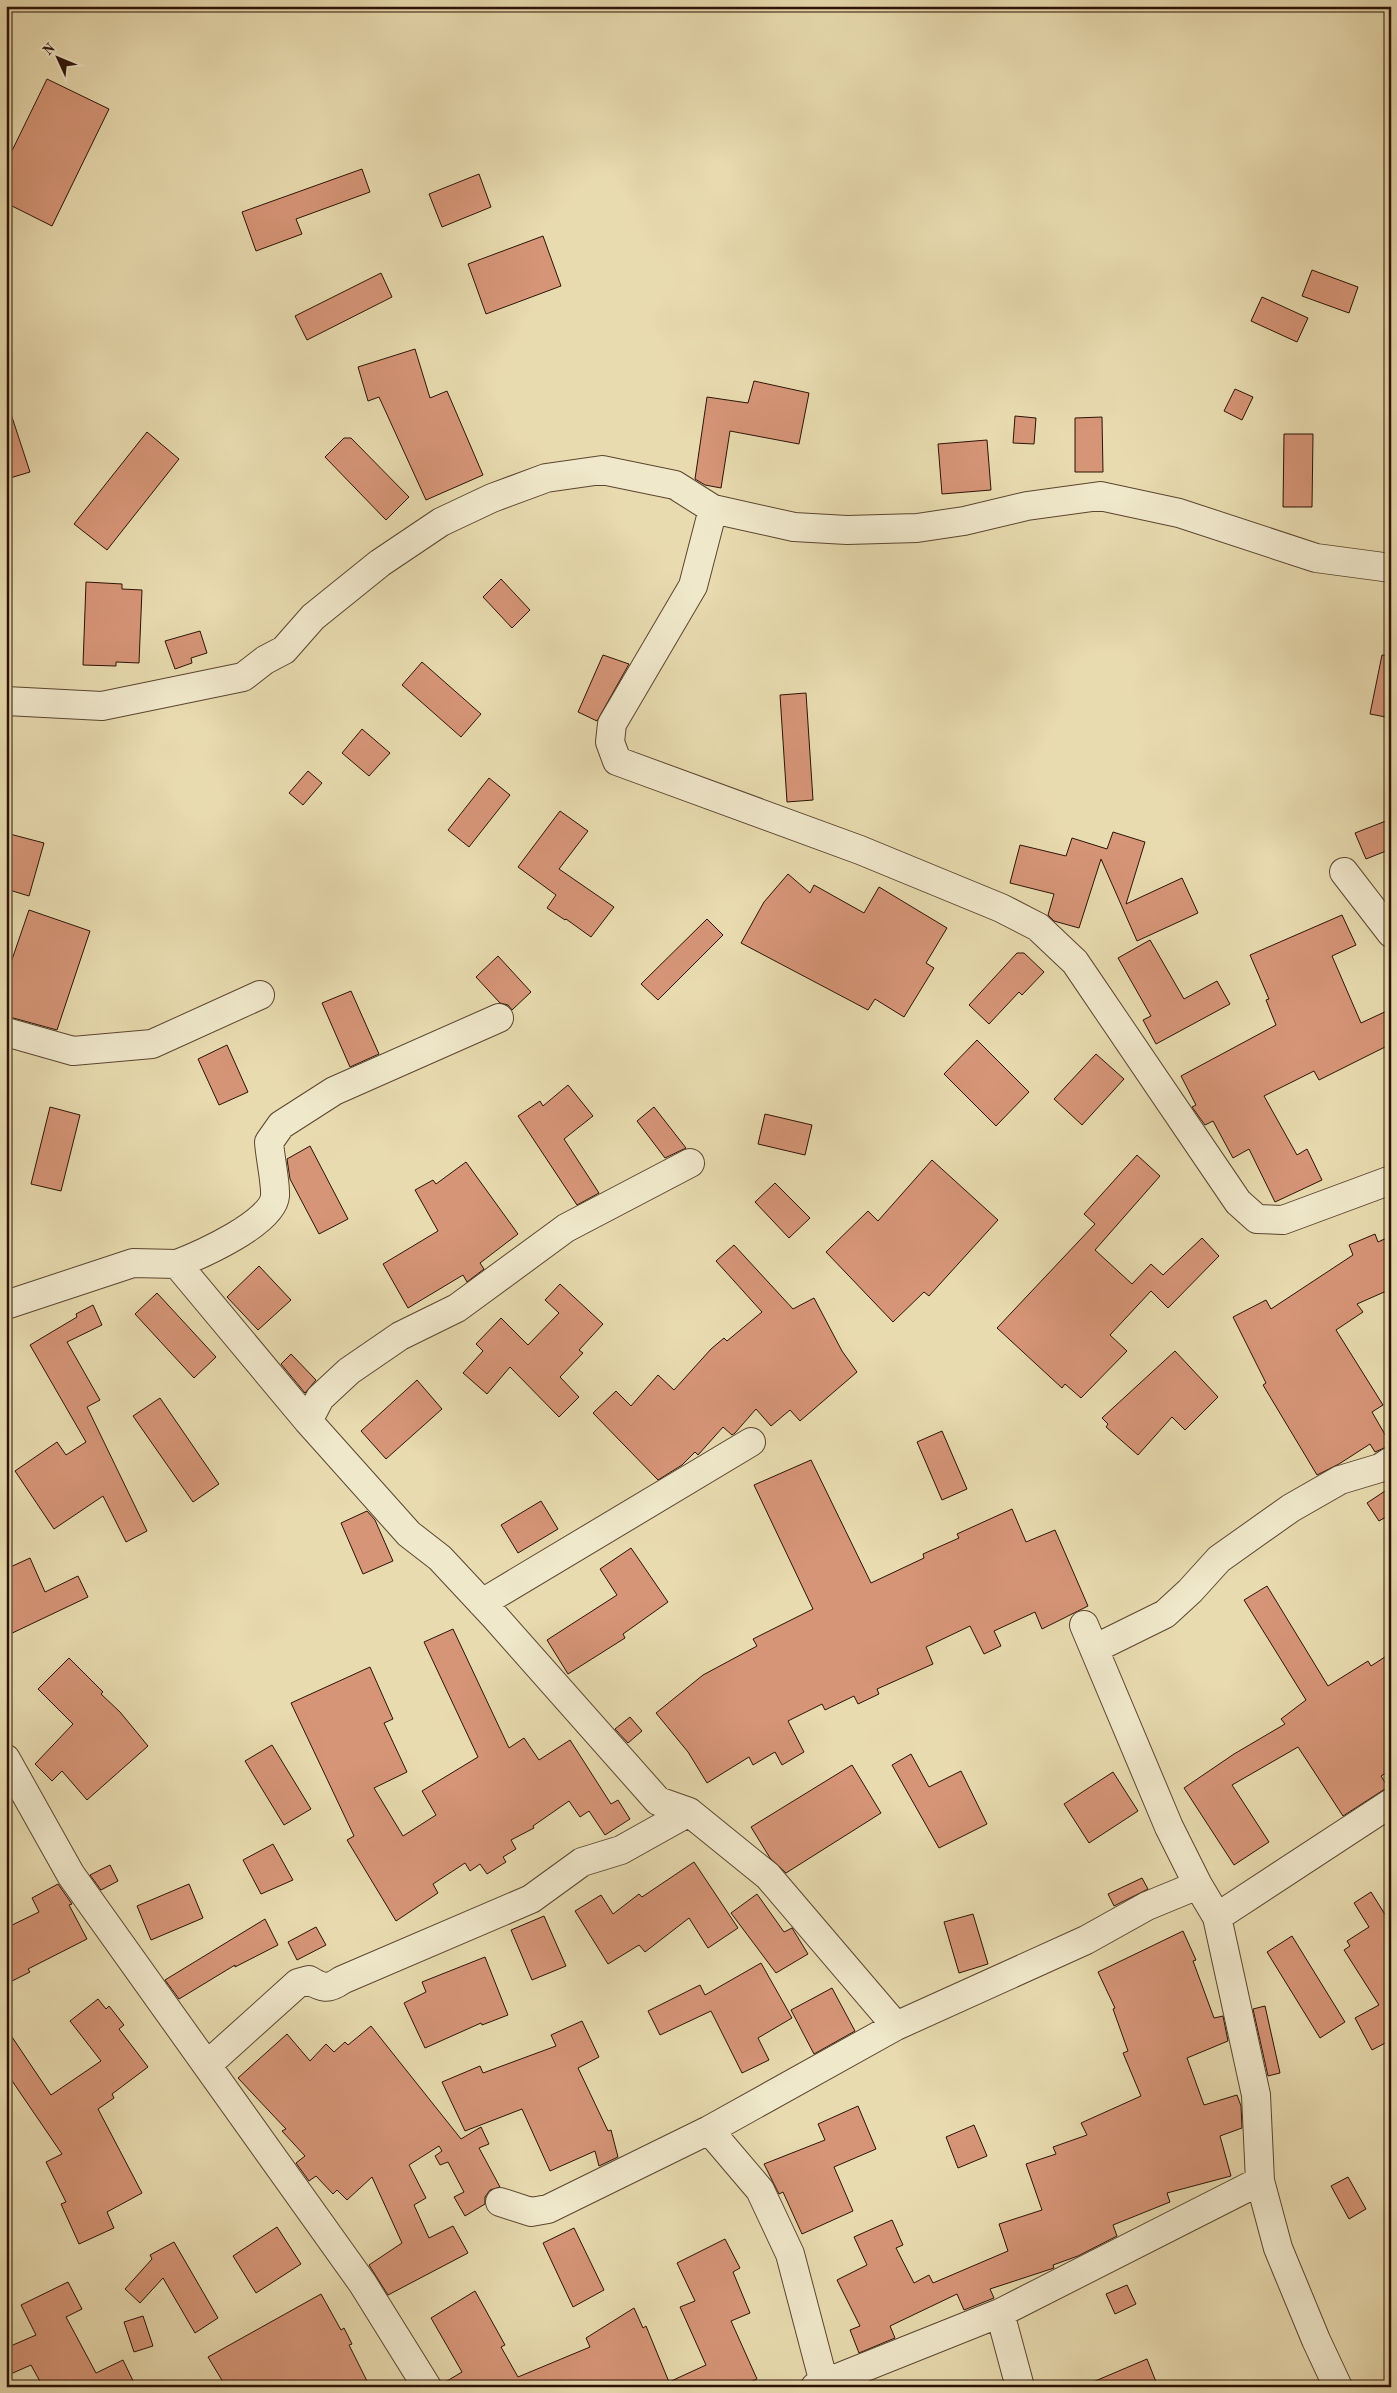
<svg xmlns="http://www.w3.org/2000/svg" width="1397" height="2393" font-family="'Old Standard TT',serif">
<rect width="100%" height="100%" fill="#e8dbaf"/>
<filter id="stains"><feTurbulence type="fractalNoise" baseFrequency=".004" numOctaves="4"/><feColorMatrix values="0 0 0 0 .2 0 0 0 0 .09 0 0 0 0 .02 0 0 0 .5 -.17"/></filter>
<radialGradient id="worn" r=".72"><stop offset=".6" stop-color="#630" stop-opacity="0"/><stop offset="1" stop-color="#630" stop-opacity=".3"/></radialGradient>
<path fill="#d69577" stroke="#2c1306" d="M 47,79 L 109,109 L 52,226 L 6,203 L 6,163 Z
M 362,169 L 370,192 L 296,219 L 302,234 L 256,251 L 242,212 Z
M 479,174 L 491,207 L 442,227 L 429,194 Z
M 543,236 L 561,286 L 486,314 L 468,264 Z
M 1312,270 L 1358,287 L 1349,313 L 1302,296 Z
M 381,273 L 392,297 L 307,340 L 295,316 Z
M 1262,297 L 1308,318 L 1297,342 L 1251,321 Z
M 415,349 L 430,398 L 447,391 L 483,475 L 426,500 L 379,397 L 368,401 L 358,367 Z
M 754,381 L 809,393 L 799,444 L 730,431 L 721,488 L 705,485 L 695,479 L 707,397 L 748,403 Z
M 1235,389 L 1253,397 L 1242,420 L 1224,411 Z
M 6,411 L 10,411 L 30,472 L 10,478 L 6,464 Z
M 1015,416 L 1036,418 L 1034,444 L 1013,443 Z
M 1102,417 L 1103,472 L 1075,472 L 1075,418 Z
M 147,432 L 179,459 L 107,550 L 74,524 Z
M 1284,434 L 1313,434 L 1312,507 L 1283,507 Z
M 344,438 L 351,438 L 409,497 L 386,520 L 325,457 Z
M 987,440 L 991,490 L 942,494 L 938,444 Z
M 501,579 L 530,610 L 512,628 L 483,597 Z
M 86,582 L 122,584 L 122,589 L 142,590 L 139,663 L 116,662 L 116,666 L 83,665 Z
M 200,631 L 207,653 L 191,658 L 192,663 L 175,669 L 165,641 Z
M 603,655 L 629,664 L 597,721 L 578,712 Z
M 1382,655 L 1391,656 L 1391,718 L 1370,714 Z
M 422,662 L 481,714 L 461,737 L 402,685 Z
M 806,693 L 813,800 L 787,802 L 780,695 Z
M 362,729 L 390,753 L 369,776 L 342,753 Z
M 308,771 L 322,783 L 303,805 L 289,793 Z
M 489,778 L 510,795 L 469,847 L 448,830 Z
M 560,811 L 588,831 L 559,869 L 614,907 L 591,937 L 566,919 L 565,920 L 547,908 L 556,895 L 518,867 Z
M 1391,819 L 1391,849 L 1366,859 L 1355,833 Z
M 1113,832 L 1145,842 L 1126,904 L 1182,878 L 1198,913 L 1137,941 L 1101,859 L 1079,928 L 1054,921 L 1048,915 L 1054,894 L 1010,883 L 1020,845 L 1066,856 L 1072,838 L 1107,849 Z
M 6,833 L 44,843 L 29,896 L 6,889 Z
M 788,874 L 810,893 L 814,885 L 864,913 L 879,887 L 947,928 L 926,963 L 934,968 L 904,1017 L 875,999 L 868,1010 L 741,943 L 764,902 Z
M 29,910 L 90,931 L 57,1030 L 6,1016 L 6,977 Z
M 1342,915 L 1356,945 L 1332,956 L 1361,1023 L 1391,1009 L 1391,1044 L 1319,1080 L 1314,1071 L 1264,1096 L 1297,1155 L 1307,1149 L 1322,1180 L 1275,1202 L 1249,1149 L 1233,1158 L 1213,1121 L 1205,1125 L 1192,1107 L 1196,1105 L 1181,1076 L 1276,1025 L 1266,1000 L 1269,999 L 1250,955 Z
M 707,919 L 723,935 L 658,1000 L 641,984 Z
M 1150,940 L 1184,999 L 1217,981 L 1230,1004 L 1156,1044 L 1143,1020 L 1151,1016 L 1118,958 Z
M 1017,953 L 1024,953 L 1044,972 L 1022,995 L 1019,992 L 989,1024 L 969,1005 Z
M 498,956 L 531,992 L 512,1010 L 508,1005 L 500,1003 L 476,977 Z
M 351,991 L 379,1054 L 350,1067 L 322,1003 Z
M 977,1040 L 1029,1092 L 996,1126 L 944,1074 Z
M 227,1045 L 248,1092 L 219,1105 L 198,1059 Z
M 1096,1054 L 1124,1079 L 1082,1125 L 1054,1099 Z
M 568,1085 L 593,1116 L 564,1139 L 599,1193 L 577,1205 L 518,1116 L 540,1101 L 543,1106 Z
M 50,1107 L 80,1115 L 61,1191 L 31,1184 Z
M 654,1107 L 686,1148 L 665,1158 L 637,1121 Z
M 765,1114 L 812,1125 L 805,1155 L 758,1144 Z
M 310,1146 L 348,1219 L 319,1234 L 290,1179 L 287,1159 Z
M 1137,1155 L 1160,1176 L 1095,1250 L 1132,1284 L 1151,1264 L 1163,1275 L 1202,1238 L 1219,1256 L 1168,1308 L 1151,1291 L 1110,1335 L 1127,1351 L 1081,1398 L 1065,1384 L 1062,1388 L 997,1328 L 1095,1224 L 1084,1214 Z
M 932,1160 L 998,1220 L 929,1296 L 924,1292 L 893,1322 L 826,1252 L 868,1211 L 878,1221 Z
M 466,1162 L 518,1234 L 480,1263 L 484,1269 L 467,1282 L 463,1275 L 408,1308 L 383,1264 L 438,1231 L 415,1190 L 433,1180 L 436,1184 Z
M 775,1183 L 810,1218 L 789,1238 L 755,1202 Z
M 1375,1234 L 1378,1242 L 1391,1236 L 1391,1289 L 1357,1304 L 1363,1312 L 1336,1330 L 1383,1405 L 1372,1412 L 1391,1445 L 1375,1452 L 1370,1444 L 1339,1464 L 1317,1475 L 1263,1385 L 1266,1383 L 1233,1317 L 1266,1300 L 1271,1309 L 1353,1255 L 1349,1245 Z
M 734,1245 L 793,1309 L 814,1298 L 842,1351 L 857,1372 L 800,1421 L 790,1410 L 771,1426 L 756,1409 L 735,1433 L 732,1435 L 723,1427 L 698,1455 L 695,1452 L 682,1465 L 658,1480 L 593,1413 L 616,1391 L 631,1406 L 658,1375 L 674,1390 L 711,1349 L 724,1338 L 727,1341 L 762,1312 L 716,1261 Z
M 259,1266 L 291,1300 L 258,1330 L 227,1297 Z
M 560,1284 L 603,1324 L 579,1350 L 583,1353 L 560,1377 L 579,1397 L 559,1417 L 510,1367 L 487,1394 L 463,1373 L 483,1351 L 476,1344 L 501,1318 L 528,1345 L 559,1313 L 545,1300 Z
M 157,1293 L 216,1357 L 194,1378 L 135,1314 Z
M 93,1305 L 102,1325 L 67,1342 L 100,1400 L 87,1407 L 147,1531 L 126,1542 L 103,1496 L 54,1529 L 15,1471 L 57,1442 L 66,1455 L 86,1442 L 30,1345 L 77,1317 L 76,1314 Z
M 1175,1351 L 1218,1397 L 1185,1430 L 1172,1417 L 1138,1455 L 1106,1427 L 1108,1424 L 1102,1418 Z
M 291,1354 L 316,1380 L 305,1393 L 281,1364 Z
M 417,1380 L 442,1409 L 386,1459 L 361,1431 Z
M 160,1398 L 219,1484 L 193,1502 L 133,1416 Z
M 942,1431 L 967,1489 L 942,1500 L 917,1442 Z
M 811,1460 L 871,1583 L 924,1558 L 923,1554 L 959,1538 L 957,1534 L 1012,1509 L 1026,1542 L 1055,1530 L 1088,1606 L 1042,1629 L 1035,1612 L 994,1631 L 1001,1646 L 984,1654 L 970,1626 L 926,1647 L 933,1664 L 877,1689 L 879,1694 L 858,1704 L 854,1696 L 825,1710 L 822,1704 L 788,1721 L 804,1752 L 782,1765 L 775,1752 L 753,1765 L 749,1757 L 707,1783 L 688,1752 L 656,1713 L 703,1675 L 757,1646 L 753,1639 L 813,1609 L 754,1485 Z
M 1391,1487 L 1391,1514 L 1379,1521 L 1367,1503 Z
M 541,1501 L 558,1529 L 518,1553 L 501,1525 Z
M 367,1511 L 375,1520 L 393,1561 L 363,1574 L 341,1523 Z
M 631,1548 L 668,1602 L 623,1634 L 625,1638 L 568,1674 L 547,1640 L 617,1595 L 600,1569 Z
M 30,1558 L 45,1592 L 78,1576 L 88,1597 L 6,1636 L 6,1569 Z
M 1267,1586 L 1328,1686 L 1368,1661 L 1371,1666 L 1391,1653 L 1391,1770 L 1381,1776 L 1388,1787 L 1343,1816 L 1298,1747 L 1232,1785 L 1269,1842 L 1234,1865 L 1184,1788 L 1234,1754 L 1285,1724 L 1281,1719 L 1306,1700 L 1244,1600 Z
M 453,1629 L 509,1748 L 524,1738 L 539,1760 L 570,1740 L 611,1804 L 618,1800 L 630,1819 L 605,1835 L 589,1811 L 580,1817 L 569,1801 L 533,1826 L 534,1828 L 511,1840 L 516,1849 L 503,1857 L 506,1862 L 487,1874 L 480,1864 L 470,1871 L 465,1863 L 433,1884 L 438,1893 L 396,1921 L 347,1840 L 354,1836 L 291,1703 L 370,1667 L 393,1719 L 384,1723 L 407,1772 L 374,1788 L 403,1836 L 436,1815 L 422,1791 L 478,1757 L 424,1642 Z
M 69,1658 L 103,1692 L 101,1694 L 120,1712 L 148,1746 L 87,1800 L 62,1771 L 52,1781 L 35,1764 L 73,1724 L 38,1689 Z
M 630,1717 L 642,1731 L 628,1743 L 615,1729 Z
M 272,1745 L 311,1809 L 284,1825 L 245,1761 Z
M 911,1754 L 929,1787 L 961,1771 L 987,1824 L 939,1848 L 892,1765 Z
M 852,1765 L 881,1813 L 786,1873 L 770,1858 L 751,1827 Z
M 1113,1772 L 1138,1811 L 1089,1843 L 1064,1804 Z
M 273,1844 L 293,1880 L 261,1894 L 243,1860 Z
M 694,1862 L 738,1928 L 708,1948 L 689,1918 L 645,1952 L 639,1945 L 608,1964 L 575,1911 L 601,1895 L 613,1914 L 639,1894 L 642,1897 Z
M 110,1865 L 118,1881 L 101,1890 L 90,1875 Z
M 1142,1878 L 1148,1889 L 1114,1906 L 1108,1894 Z
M 58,1884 L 72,1904 L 69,1905 L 87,1939 L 28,1969 L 30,1972 L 6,1984 L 6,1928 L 39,1912 L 32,1898 Z
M 189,1884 L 203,1918 L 151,1940 L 137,1906 Z
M 1371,1892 L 1391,1924 L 1391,2040 L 1372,2050 L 1355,2018 L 1379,2005 L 1344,1950 L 1350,1946 L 1347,1941 L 1369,1927 L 1354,1903 Z
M 757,1894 L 784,1932 L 792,1928 L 808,1954 L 776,1973 L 731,1913 Z
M 973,1914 L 988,1964 L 959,1973 L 944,1922 Z
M 544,1916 L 566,1966 L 532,1980 L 511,1930 Z
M 265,1919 L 278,1945 L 235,1967 L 235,1965 L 179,1999 L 165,1980 Z
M 316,1927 L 326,1945 L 297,1960 L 288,1942 Z
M 1183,1931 L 1196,1960 L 1193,1961 L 1214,2018 L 1223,2016 L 1228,2041 L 1187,2058 L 1204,2105 L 1237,2095 L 1241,2106 L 1242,2128 L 1220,2136 L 1231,2176 L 1167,2193 L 1170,2202 L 1113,2225 L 1117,2236 L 1078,2256 L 1053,2265 L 1054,2268 L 990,2289 L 994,2298 L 964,2310 L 957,2294 L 890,2326 L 895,2338 L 859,2353 L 850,2330 L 860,2326 L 837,2280 L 867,2265 L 854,2237 L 892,2220 L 903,2245 L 896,2248 L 914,2283 L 929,2275 L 933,2283 L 1008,2251 L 999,2224 L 1042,2210 L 1026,2164 L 1056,2154 L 1053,2147 L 1087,2135 L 1081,2123 L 1141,2096 L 1123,2053 L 1128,2051 L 1113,2009 L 1115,2008 L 1098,1972 Z
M 1292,1936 L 1345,2022 L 1320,2038 L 1267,1952 Z
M 485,1957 L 508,2015 L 482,2025 L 481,2023 L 425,2048 L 404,2003 L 426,1992 L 422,1982 Z
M 761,1963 L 792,2018 L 758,2038 L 769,2060 L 742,2073 L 711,2011 L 660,2035 L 648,2011 L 700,1985 L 705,1995 Z
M 832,1988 L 855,2031 L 814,2054 L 791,2010 Z
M 98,1999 L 106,2009 L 109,2006 L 124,2025 L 119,2029 L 148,2067 L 112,2094 L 114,2098 L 98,2109 L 142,2193 L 107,2212 L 114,2228 L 79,2244 L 61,2204 L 66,2202 L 46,2162 L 62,2154 L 6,2072 L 6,2028 L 51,2095 L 101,2061 L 70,2021 Z
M 1265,2006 L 1280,2073 L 1268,2076 L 1253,2009 Z
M 582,2021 L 599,2057 L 578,2068 L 608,2131 L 611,2130 L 618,2157 L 599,2166 L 595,2151 L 550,2171 L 522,2109 L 465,2131 L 442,2082 L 480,2066 L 483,2073 L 556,2046 L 551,2035 Z
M 371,2026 L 461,2139 L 481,2127 L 489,2144 L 479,2148 L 500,2187 L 490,2190 L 485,2197 L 485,2204 L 465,2216 L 454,2197 L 464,2192 L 448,2162 L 440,2165 L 435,2156 L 442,2151 L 439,2146 L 409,2165 L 426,2198 L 414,2205 L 429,2238 L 453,2226 L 468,2253 L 388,2295 L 369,2265 L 402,2243 L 372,2177 L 347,2200 L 337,2190 L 333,2194 L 316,2176 L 309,2181 L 296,2163 L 305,2156 L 282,2131 L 286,2129 L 238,2078 L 287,2034 L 310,2061 L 326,2044 L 334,2052 L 345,2042 L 348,2045 Z
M 858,2106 L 876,2149 L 834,2167 L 853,2211 L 802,2234 L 783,2192 L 779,2194 L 764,2164 L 825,2140 L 818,2124 Z
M 974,2125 L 987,2156 L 958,2168 L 946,2137 Z
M 1348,2177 L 1366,2209 L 1349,2219 L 1331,2186 Z
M 277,2227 L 301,2264 L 256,2293 L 233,2256 Z
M 574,2228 L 604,2290 L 573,2307 L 543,2243 Z
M 725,2239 L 740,2268 L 733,2272 L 750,2313 L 731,2321 L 757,2379 L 739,2387 L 443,2387 L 442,2384 L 462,2372 L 431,2318 L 475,2291 L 505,2345 L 501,2347 L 518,2377 L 590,2347 L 586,2338 L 634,2308 L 643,2328 L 646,2326 L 669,2382 L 706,2365 L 680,2307 L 695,2301 L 677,2263 Z
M 174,2242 L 218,2318 L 195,2333 L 163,2278 L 140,2303 L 125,2289 L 152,2259 L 150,2255 Z
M 68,2282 L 82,2309 L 66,2317 L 96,2373 L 123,2360 L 136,2387 L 43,2387 L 31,2365 L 6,2376 L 6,2348 L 36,2335 L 21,2305 Z
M 1127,2285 L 1136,2304 L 1115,2314 L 1106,2294 Z
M 321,2294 L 341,2330 L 344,2328 L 352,2344 L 349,2345 L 367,2381 L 355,2387 L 226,2387 L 208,2357 Z
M 143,2316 L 153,2346 L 134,2352 L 124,2322 Z
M 1147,2359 L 1158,2387 L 1081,2387 Z"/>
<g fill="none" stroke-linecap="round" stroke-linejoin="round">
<defs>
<path id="minor" d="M 713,509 L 693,586 L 612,724 L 610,742 L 617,761 L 860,850 L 1001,908 L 1038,927 L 1075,962 L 1238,1202 L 1257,1219 L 1283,1220 L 1391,1180
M 6,701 L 102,706 L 243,677 L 265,660 L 284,650 L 313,617 L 380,563 L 441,522 L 492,498 L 546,478 L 602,470 L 675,485 L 713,509 L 794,527 L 847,530 L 917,528 L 964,521 L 1027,506 L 1100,496 L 1179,513 L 1316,558 L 1391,568
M 1344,872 L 1391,933
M 6,1032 L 73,1051 L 152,1044 L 260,995
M 177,1264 C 200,1255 273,1223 275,1196 C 276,1184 270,1157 269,1142 L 281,1125 L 334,1091 L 499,1018
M 6,1305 L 133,1263 L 177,1264 L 308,1421 L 409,1534 L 440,1558 L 496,1618 L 658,1801 L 689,1812 L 768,1876 L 896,2026 L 1086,1940 L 1147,1906 L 1198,1885 L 1217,1917 L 1256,2095 L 1260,2181 L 1278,2248 L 1316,2340 L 1338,2387
M 308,1421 L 320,1398 L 349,1371 L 400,1336 L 457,1308 L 566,1228 L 690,1163
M 482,1603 L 751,1442
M 1084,1625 L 1169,1827 L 1198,1885
M 1094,1649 L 1165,1614 L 1190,1591 L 1219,1559 L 1291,1508 L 1340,1480 L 1380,1468 L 1391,1461
M 6,1759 L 71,1875 L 363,2284 L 427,2387
M 1217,1917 L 1391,1803
M 207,2065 L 298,1983 L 309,1980 C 322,1988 328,1990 342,1980 L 531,1899 L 582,1862 L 621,1850 L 689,1812
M 709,2130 L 896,2026
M 500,2202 L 531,2212 L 548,2209 L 709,2130 L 760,2190 L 790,2254 L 824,2383
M 1000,2313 L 1020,2387
M 815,2387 L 1000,2313 L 1260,2181"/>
</defs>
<use href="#minor" stroke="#5b4530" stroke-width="30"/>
<use href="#minor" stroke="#f0e8cb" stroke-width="28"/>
</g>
<rect width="1397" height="2393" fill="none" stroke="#e8dbaf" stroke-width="25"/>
<rect x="8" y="8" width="1382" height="2378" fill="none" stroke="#2c1306" stroke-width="2.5"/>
<rect x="12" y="12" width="1372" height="2368" fill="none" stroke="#2c1306"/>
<g transform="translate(58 58) rotate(314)" stroke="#f0e8cb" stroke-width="4" paint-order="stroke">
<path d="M0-4L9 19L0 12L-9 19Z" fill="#2c1306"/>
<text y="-8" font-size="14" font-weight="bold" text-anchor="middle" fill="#2c1306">N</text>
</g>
<rect width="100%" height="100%" filter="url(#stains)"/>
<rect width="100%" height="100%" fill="url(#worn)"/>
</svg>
